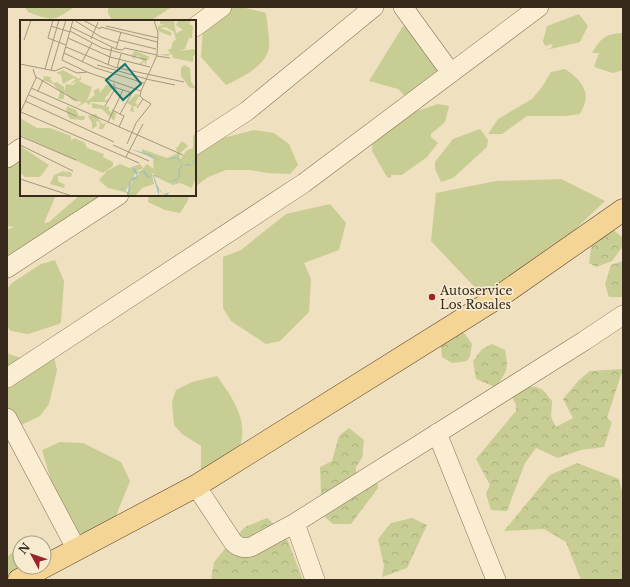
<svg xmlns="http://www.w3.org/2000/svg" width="630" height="587" font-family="'Libre Baskerville',serif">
<defs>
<pattern id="forest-crowns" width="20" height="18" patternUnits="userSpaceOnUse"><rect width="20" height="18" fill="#c7cd93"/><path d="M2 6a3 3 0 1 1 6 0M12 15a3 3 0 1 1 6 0" fill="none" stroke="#acb07e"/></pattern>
</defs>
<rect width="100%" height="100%" fill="#efe0bf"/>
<path fill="#c7cd93" d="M 25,7 L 74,7 C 53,22 53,21 28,12 Z
M 108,7 L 171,7 L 166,11 L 150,21 L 112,21 L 108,13 Z
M 217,7 L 241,7 L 266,13 C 267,24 270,37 269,47 C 267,66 240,78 226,85 L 201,57 L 204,13 Z
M 579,14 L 588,26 L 580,42 L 546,50 L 551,48 L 553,44 L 545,46 L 543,41 L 547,26 Z
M 403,26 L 432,32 L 441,64 L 438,78 L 405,96 L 398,89 L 369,81 Z
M 623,33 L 623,70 L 613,73 L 594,67 L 599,53 L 592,53 C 601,38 605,34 623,33 Z
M 565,69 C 576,76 589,88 585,102 C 584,106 582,110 580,114 L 565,116 L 527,116 L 502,134 L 488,134 L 498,119 L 532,99 L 542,87 L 551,72 Z
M 438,104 L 449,106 L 445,122 L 431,134 L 431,137 L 438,143 L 427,157 L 402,175 L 391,175 L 391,178 L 387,177 L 372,151 L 373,140 L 417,111 Z
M 480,129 L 488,140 L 487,147 L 453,178 L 441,182 L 435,169 L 435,162 L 453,139 Z
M 254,130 L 274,133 L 289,144 L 298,165 L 290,174 L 267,173 L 251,170 L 226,170 L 208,177 L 195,187 L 195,148 L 200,144 Z
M 21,155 L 21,195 L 56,195 L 44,223 L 49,222 L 80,195 L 120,195 L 19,269 L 7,280 L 7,230 L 14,227 L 7,226 L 7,166 Z
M 561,179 L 605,201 L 545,258 L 482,295 L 431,241 L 436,193 L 496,181 Z
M 149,195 L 190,195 L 187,202 L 180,213 L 165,210 L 148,202 Z
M 330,204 L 346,223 L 339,250 L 304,263 L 311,279 L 309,312 L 280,341 L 266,344 L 231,321 L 223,308 L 223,257 L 241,250 L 286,214 Z
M 55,260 L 64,281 L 61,322 L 59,324 L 28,334 L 11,331 L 7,327 L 7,289 L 12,283 L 41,264 Z
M 7,352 L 9,354 L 24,359 L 54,357 L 57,370 L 49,404 L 40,416 L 7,432 Z
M 217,376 C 231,396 247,417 241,442 C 240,447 237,453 236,457 L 201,475 L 201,446 L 182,434 L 174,425 L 172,402 L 176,390 L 192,382 Z
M 60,442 L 83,443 L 121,462 L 130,481 L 113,523 L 98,533 L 75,533 L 57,501 L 42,450 Z
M 20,546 L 20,567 L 25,567 L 17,575 L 7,576 L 7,557 Z"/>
<path fill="url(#forest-crowns)" d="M 611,228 L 623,238 L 623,246 L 612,261 L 596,267 L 589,263 L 592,242 Z
M 623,261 L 623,297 L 609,297 L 605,284 L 611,265 Z
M 451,326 L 465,334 L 472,344 L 470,356 L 467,361 L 452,363 L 442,357 L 440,335 Z
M 492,344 L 505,350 C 509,369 507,372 495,387 L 476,379 L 473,361 L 482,349 Z
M 623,369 L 607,418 L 612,422 L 604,447 L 581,450 L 558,458 L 536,448 L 525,463 L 507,511 L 491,510 L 486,494 L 490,485 L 476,459 L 516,411 L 516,405 L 511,394 C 520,387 534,383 544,391 C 547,394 549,398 552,401 L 551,417 L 556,427 L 573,418 L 563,399 L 579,380 L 590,371 Z
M 349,428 L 364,440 L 362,458 L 356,467 L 356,472 L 366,474 L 377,480 L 378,488 L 351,524 L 333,524 L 320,513 L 319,505 L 321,493 L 320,467 L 332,461 L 339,436 Z
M 577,463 L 619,479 L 623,495 L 623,580 L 581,580 L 566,542 L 544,529 L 504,531 L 550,475 Z
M 267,518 L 285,534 L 303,580 L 211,580 L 214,562 L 229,544 L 245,527 Z
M 412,518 L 427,525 L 407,568 L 382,577 L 384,566 L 378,539 L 391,523 Z"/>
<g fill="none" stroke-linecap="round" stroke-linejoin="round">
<defs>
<path id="minor" d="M 403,7 L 451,73
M 195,27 L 222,7
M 195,145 L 247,111 L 374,7
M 7,158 L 21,148
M 7,268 L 119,195
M 7,378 L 304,183 L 539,7
M 7,418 L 77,550
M 437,433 L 496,580
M 196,486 L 233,542 C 239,548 243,548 251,547 L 295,523 L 584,341 L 623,315
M 295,523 L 315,580"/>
<path id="major" d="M 19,580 L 196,486 L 500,296 L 623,210"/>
</defs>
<use href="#minor" stroke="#887057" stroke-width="20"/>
<use href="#major" stroke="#563e2c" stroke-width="23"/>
<use href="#minor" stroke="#faedd2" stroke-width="19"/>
<use href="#major" stroke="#f4d595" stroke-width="22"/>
</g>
<circle fill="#992528" stroke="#f6eacf" stroke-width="1.5" cx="432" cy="297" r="4"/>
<g text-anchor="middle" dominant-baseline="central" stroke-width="3.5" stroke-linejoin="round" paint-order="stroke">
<g font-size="12" fill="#37291c" stroke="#f6eacf" text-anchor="start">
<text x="440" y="290">Autoservice<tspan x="440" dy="14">Los Rosales</tspan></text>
</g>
</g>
<g transform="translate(20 20)">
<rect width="176" height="176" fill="#efe0bf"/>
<path d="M 140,0 L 154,1 L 156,13 L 163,10 L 156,5 L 158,1 L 171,0 L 169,4 L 173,6 L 172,18 L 169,18 L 165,29 L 158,31 L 174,29 L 176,34 L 173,36 L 173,42 L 153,38 L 152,34 L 147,36 L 139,34 L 150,34 L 148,29 L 151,29 L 153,21 L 156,20 L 154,12 L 146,7 L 140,8 L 151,12 L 151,16 L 138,11 L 138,6 L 144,5 L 140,4 ZM 115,31 L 130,37 L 126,41 L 126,46 L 124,41 L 121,45 L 119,44 L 123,41 L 118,35 L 113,39 L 112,34 ZM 164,45 L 170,48 L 171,62 L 176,69 L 169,67 L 161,56 L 161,48 Z" fill="#c7cd93"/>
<path d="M 43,50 L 59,59 L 61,56 L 61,60 L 50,64 L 56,59 L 53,58 L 43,64 L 41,55 L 36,53 ZM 24,56 L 31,57 L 30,59 L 33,63 L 37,62 L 44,67 L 44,79 L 38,79 L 40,72 L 33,64 L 23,60 ZM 58,61 L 72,67 L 67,81 L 75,75 L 73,71 L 79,68 L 80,73 L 86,65 L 95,66 L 85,78 L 85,81 L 88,79 L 87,82 L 71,82 L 69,85 L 66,82 L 57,87 L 62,82 L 52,80 L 44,72 L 46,64 L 53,65 ZM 116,74 L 120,75 L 115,83 L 118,85 L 113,87 L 114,92 L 110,91 L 112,86 L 107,83 ZM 72,83 L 89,87 L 89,91 L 96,93 L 94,101 L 82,89 L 72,88 ZM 47,86 L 56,90 L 59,96 L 65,96 L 64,100 L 50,99 L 46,91 ZM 76,94 L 82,104 L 86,103 L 83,109 L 79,109 L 80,102 L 76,101 L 77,106 L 72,109 L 72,103 L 68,96 ZM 0,98 L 17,108 L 30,108 L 51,116 L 51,120 L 55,118 L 65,123 L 67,128 L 84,134 L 83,137 L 93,142 L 93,146 L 83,153 L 0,115 ZM 176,113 L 176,157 L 172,168 L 160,163 L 153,165 L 134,156 L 133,139 L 122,132 L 122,129 L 147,138 L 158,133 L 156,129 L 162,121 L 168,126 L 160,133 L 159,141 L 166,131 L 173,128 L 173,116 ZM 0,126 L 29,145 L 20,157 L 5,157 L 0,152 ZM 100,144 L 109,148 L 120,144 L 123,148 L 116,152 L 105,172 L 88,168 L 79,160 L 87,151 ZM 127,144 L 135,150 L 132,155 L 134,164 L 122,168 L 115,176 L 107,176 L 112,161 ZM 44,151 L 48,155 L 46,151 L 52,153 L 51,157 L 38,156 L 38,161 L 45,165 L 44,168 L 30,164 L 34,155 Z" fill="#c7cd93"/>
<path d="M 110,129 L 129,134 L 142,141 L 155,137 L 159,138 L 162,145 L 169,144 L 172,146 L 173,140 L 176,140 L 176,142 L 174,141 L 172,146 L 163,145 L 159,151 L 160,152 L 160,157 L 155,161 L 149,162 L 144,157 L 134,156 L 137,165 L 139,168 L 139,170 L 140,170 L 142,173 L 145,174 L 149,172 L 147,176 L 142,173 L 139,170 L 139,176 L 133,156 L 128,158 L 123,152 L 117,153 L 118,158 L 111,161 L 109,176 L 107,176 L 107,173 L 103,171 L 102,169 L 103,165 L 103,171 L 108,172 L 109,162 L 113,157 L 118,157 L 112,149 L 115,148 L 117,152 L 125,151 L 129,157 L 134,155 L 143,157 L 150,162 L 159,157 L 158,150 L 162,145 L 157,138 L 142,141 Z" fill="#a2c1b7"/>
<path fill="none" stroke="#a5977e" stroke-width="1" d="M 33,0 L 28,18 L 46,25M 53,0 L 42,40 L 67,52M 54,0 L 81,17 L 98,23M 63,0 L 80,9 L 81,7 L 137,22M 31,6 L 50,12M 86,6 L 138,18M 51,7 L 96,29 L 102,30 L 105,28 L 137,35M 50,11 L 82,28 L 127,40M 48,18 L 90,37 L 130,47M 71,19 L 78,2M 4,20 L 11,0M 99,20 L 136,29M 46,27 L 94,47 L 164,62M 96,29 L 101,12M 44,33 L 76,48 L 124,63M 137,36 L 150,38M 62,42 L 72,23M 0,44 L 35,51 L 44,47 L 57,53 L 67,52 L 121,71 L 137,35 L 138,13 L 134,0M 77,45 L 127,59M 88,45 L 92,27M 97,48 L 101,34M 25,49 L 39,0M 31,50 L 46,0M 16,57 L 57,81M 126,59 L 155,65M 94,63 L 94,67 L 112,73 L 100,94M 11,68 L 163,135M 18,71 L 23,60M 9,75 L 56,96M 5,81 L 94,122M 85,86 L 96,67M 117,88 L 123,79 L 120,76 L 121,71M 92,90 L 104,96 L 99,107M 1,92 L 119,143M 0,93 L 16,58 L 13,49M 88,102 L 103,70M 0,116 L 56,140M 107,124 L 116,103 L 131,84 L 123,79M 0,125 L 53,151M 93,125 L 129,141M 106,137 L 123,104M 0,159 L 52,176"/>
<path fill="#0f766e" fill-opacity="0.15" stroke="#0f766e" stroke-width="2" d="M 105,44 L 121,64 L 103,80 L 86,60 Z"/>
<rect width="176" height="176" fill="none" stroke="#37291c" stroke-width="2"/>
</g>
<rect width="630" height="587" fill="none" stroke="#37291c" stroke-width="16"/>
<g transform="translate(32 555) rotate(310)"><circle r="19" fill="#f6eacf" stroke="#aa9d87"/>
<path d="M0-3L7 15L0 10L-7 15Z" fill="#992528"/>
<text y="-6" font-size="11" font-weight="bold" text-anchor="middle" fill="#37291c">N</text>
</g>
</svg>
